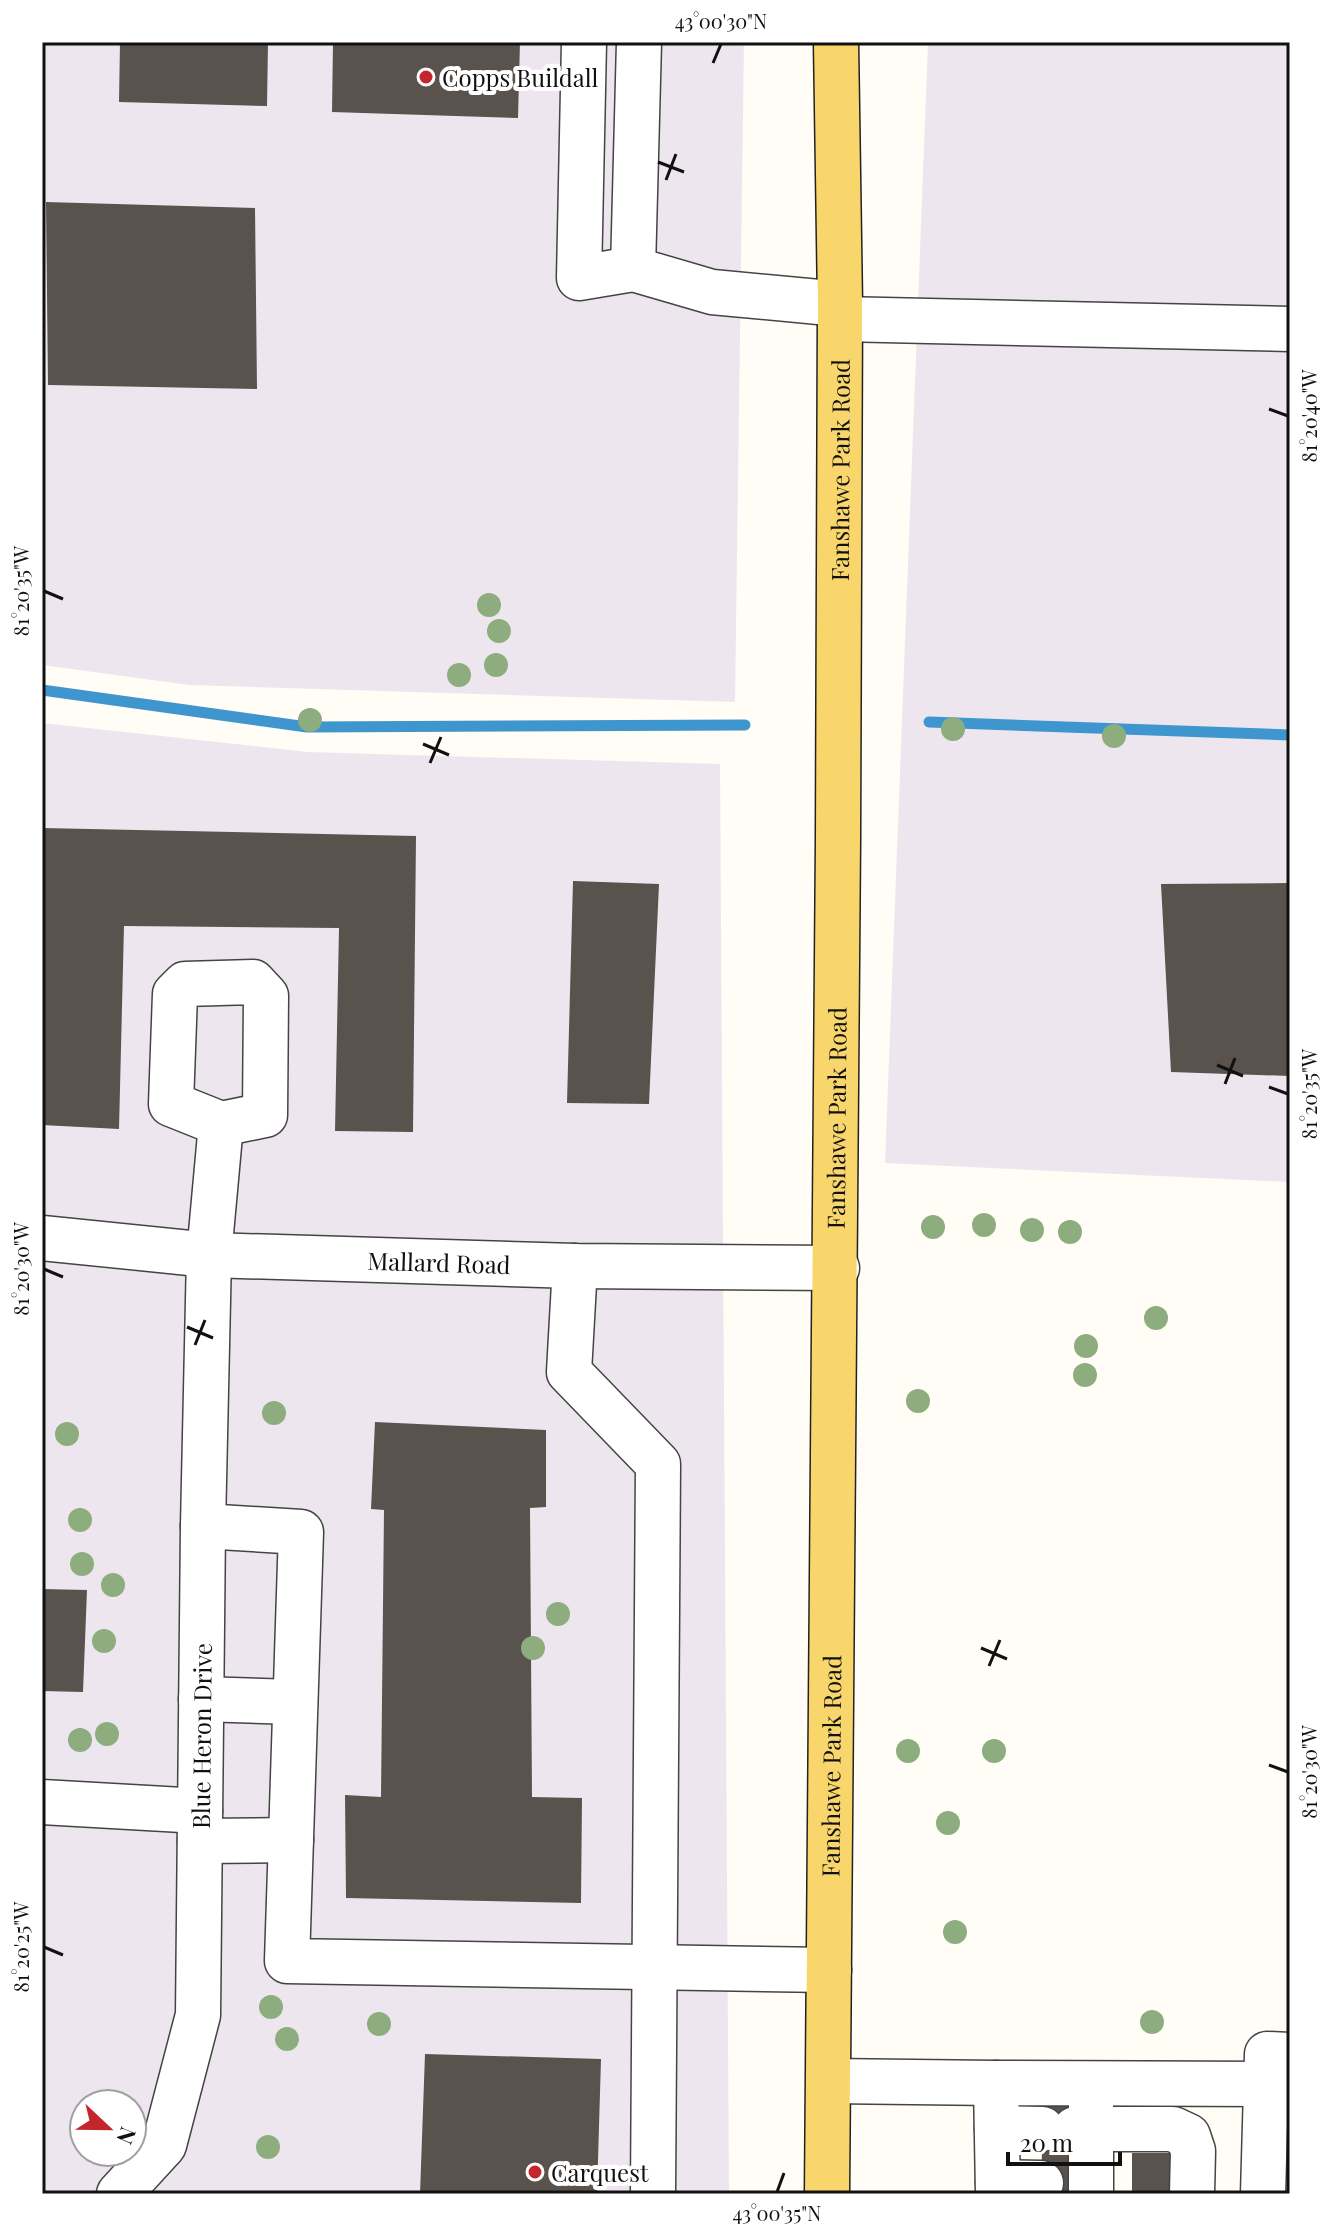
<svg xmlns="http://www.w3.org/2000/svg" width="1332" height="2236" font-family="'Playfair Display',serif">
<rect width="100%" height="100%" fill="#fffdf5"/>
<path fill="#eee6ef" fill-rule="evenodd" d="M 42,42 L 744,42 L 735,702 L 189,685 L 42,665 Z
M 928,42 L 1290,42 L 1290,1182 L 885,1163 Z
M 42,723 L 308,752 L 720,764 L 729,2194 L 42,2194 ZM 84,2104 L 132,2104 L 132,2152 L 84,2152 Z"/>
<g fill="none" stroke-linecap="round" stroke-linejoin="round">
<path stroke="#3f96cf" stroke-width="11" d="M 42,690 L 307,727 L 745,725
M 929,722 L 1290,735"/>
</g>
<path fill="#5a524d" d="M 120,42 L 268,42 L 267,106 L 119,102 Z
M 333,42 L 520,42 L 518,118 L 332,112 Z
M 46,202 L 255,208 L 257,389 L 48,385 Z
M 42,828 L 416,836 L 413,1132 L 335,1131 L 339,928 L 124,926 L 119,1129 L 42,1125 Z
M 573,881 L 659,884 L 649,1104 L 567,1103 Z
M 1290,883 L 1290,1076 L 1171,1072 L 1161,884 Z
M 375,1422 L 546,1430 L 546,1507 L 530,1508 L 532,1797 L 582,1798 L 581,1903 L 346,1898 L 345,1795 L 381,1797 L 384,1510 L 371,1509 Z
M 42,1589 L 87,1590 L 83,1692 L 42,1691 Z
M 425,2054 L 601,2059 L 597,2194 L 420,2194 Z
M 1043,2103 L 1076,2103 L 1073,2194 L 1041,2194 Z
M 1132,2153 L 1175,2153 L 1175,2194 L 1132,2194 Z"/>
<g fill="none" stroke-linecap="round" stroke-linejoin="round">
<defs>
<g id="minor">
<path d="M 584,42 L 579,278 L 633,269 L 712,292 L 840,304"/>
<path d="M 633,269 L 639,42"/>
<path d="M 840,319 L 1290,329"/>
<path id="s1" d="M 42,1238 L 209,1255 L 575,1266 L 837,1268"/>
<path d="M 575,1266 L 569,1372 L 658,1464 L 653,2194"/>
<path d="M 203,1526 L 301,1532 L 287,1961 L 829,1970"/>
<path d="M 201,1699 L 295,1702"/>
<path d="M 42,1802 L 200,1811"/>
<path d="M 200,1841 L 291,1840"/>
<path d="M 829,2081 L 996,2083"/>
<path d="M 1091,2101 L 1091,2194"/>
<path d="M 997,2128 L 1042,2129"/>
<path d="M 1075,2129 L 1173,2129 L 1188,2136 L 1193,2151 L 1192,2194"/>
<path d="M 998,2182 L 1041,2183"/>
<path id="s2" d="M 119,2194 L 164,2145 L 198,2015 L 203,1526 L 209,1255 L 221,1124 L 265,1115 L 266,996 L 253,982 L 185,984 L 175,994 L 171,1104 L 221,1124"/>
<path d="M 998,2194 L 996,2083 L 1267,2084"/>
<path d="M 1263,2194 L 1267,2054 L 1290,2055"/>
</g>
<g id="major">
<path id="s3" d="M 827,2194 L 838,839 L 840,304 L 836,42"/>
</g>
</defs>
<use href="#minor" stroke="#444" stroke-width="47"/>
<use href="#major" stroke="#222" stroke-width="47"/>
<use href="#minor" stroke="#fff" stroke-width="44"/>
<use href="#major" stroke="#f9d66b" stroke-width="44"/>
</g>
<g fill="#8dad7f">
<circle cx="489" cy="605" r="12"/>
<circle cx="499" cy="631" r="12"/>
<circle cx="496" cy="665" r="12"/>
<circle cx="459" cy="675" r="12"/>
<circle cx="310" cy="720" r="12"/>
<circle cx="953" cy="729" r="12"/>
<circle cx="1114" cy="736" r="12"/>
<circle cx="984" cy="1225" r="12"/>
<circle cx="933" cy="1227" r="12"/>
<circle cx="1032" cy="1230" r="12"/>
<circle cx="1070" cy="1232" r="12"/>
<circle cx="1156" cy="1318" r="12"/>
<circle cx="1086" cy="1346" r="12"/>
<circle cx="1085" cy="1375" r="12"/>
<circle cx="918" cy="1401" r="12"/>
<circle cx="274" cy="1413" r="12"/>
<circle cx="67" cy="1434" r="12"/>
<circle cx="80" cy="1520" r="12"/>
<circle cx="82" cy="1564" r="12"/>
<circle cx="113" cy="1585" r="12"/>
<circle cx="558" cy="1614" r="12"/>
<circle cx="104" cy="1641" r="12"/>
<circle cx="533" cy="1648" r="12"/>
<circle cx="107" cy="1734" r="12"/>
<circle cx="80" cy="1740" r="12"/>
<circle cx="908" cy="1751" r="12"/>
<circle cx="994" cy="1751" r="12"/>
<circle cx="948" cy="1823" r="12"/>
<circle cx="955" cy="1932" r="12"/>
<circle cx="271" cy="2007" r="12"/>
<circle cx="1152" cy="2022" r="12"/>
<circle cx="379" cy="2024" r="12"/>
<circle cx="287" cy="2039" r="12"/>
<circle cx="268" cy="2147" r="12"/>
</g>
<path fill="none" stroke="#111" stroke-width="3" d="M 713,63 L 721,44M 658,162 L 684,172M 666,180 L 676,154M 1269,409 L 1288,416M 44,591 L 63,599M 423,744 L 449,755M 430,763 L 441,737M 1217,1065 L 1243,1076M 1225,1084 L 1235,1058M 1269,1087 L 1288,1094M 44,1269 L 63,1277M 187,1327 L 213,1338M 195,1345 L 205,1320M 981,1648 L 1007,1659M 989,1666 L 1000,1640M 1269,1765 L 1288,1772M 44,1947 L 63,1955M 777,2192 L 784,2173"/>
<g fill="#c4262e" stroke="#fff" stroke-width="3">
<circle cx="426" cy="77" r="8"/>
<circle cx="535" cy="2172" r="8"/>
</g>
<g text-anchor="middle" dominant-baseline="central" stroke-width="8" stroke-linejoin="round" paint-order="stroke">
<g font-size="24" fill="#111" stroke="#fff" text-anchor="start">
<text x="442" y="77">Copps Buildall</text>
<text x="551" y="2172">Carquest</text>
</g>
<g font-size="24" fill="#111" stroke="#fff">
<text stroke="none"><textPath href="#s3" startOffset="1724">Fanshawe Park Road</textPath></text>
<text stroke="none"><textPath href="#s3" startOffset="1076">Fanshawe Park Road</textPath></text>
<text stroke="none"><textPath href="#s1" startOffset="398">Mallard Road</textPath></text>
<text stroke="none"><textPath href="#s2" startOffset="480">Blue Heron Drive</textPath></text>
<text stroke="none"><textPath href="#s3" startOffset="428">Fanshawe Park Road</textPath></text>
</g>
</g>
<rect width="1332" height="2236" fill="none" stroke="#ffffff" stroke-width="88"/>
<g transform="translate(108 2128) rotate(112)"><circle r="38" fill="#ffffff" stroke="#a0a0a0" stroke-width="2"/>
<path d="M0-6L14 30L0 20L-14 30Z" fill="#c4262e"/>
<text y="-12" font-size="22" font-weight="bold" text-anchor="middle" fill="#111111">N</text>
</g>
<path d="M1008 2152v12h112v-12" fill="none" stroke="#111111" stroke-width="4"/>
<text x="1020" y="2152" font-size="24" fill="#111111" stroke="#ffffff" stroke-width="6" paint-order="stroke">20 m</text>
<rect x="44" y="44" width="1244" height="2148" fill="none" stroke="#111" stroke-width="3"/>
<g font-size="20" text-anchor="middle" fill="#111">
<text x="721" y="29">43°00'30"N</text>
<text transform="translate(1310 416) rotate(-90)" y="7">81°20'40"W</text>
<text transform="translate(22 591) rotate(-90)" y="7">81°20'35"W</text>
<text transform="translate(1310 1094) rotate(-90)" y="7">81°20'35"W</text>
<text transform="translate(22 1269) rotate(-90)" y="7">81°20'30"W</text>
<text transform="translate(1310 1772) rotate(-90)" y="7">81°20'30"W</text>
<text transform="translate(22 1947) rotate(-90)" y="7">81°20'25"W</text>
<text x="777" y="2221">43°00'35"N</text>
</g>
</svg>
